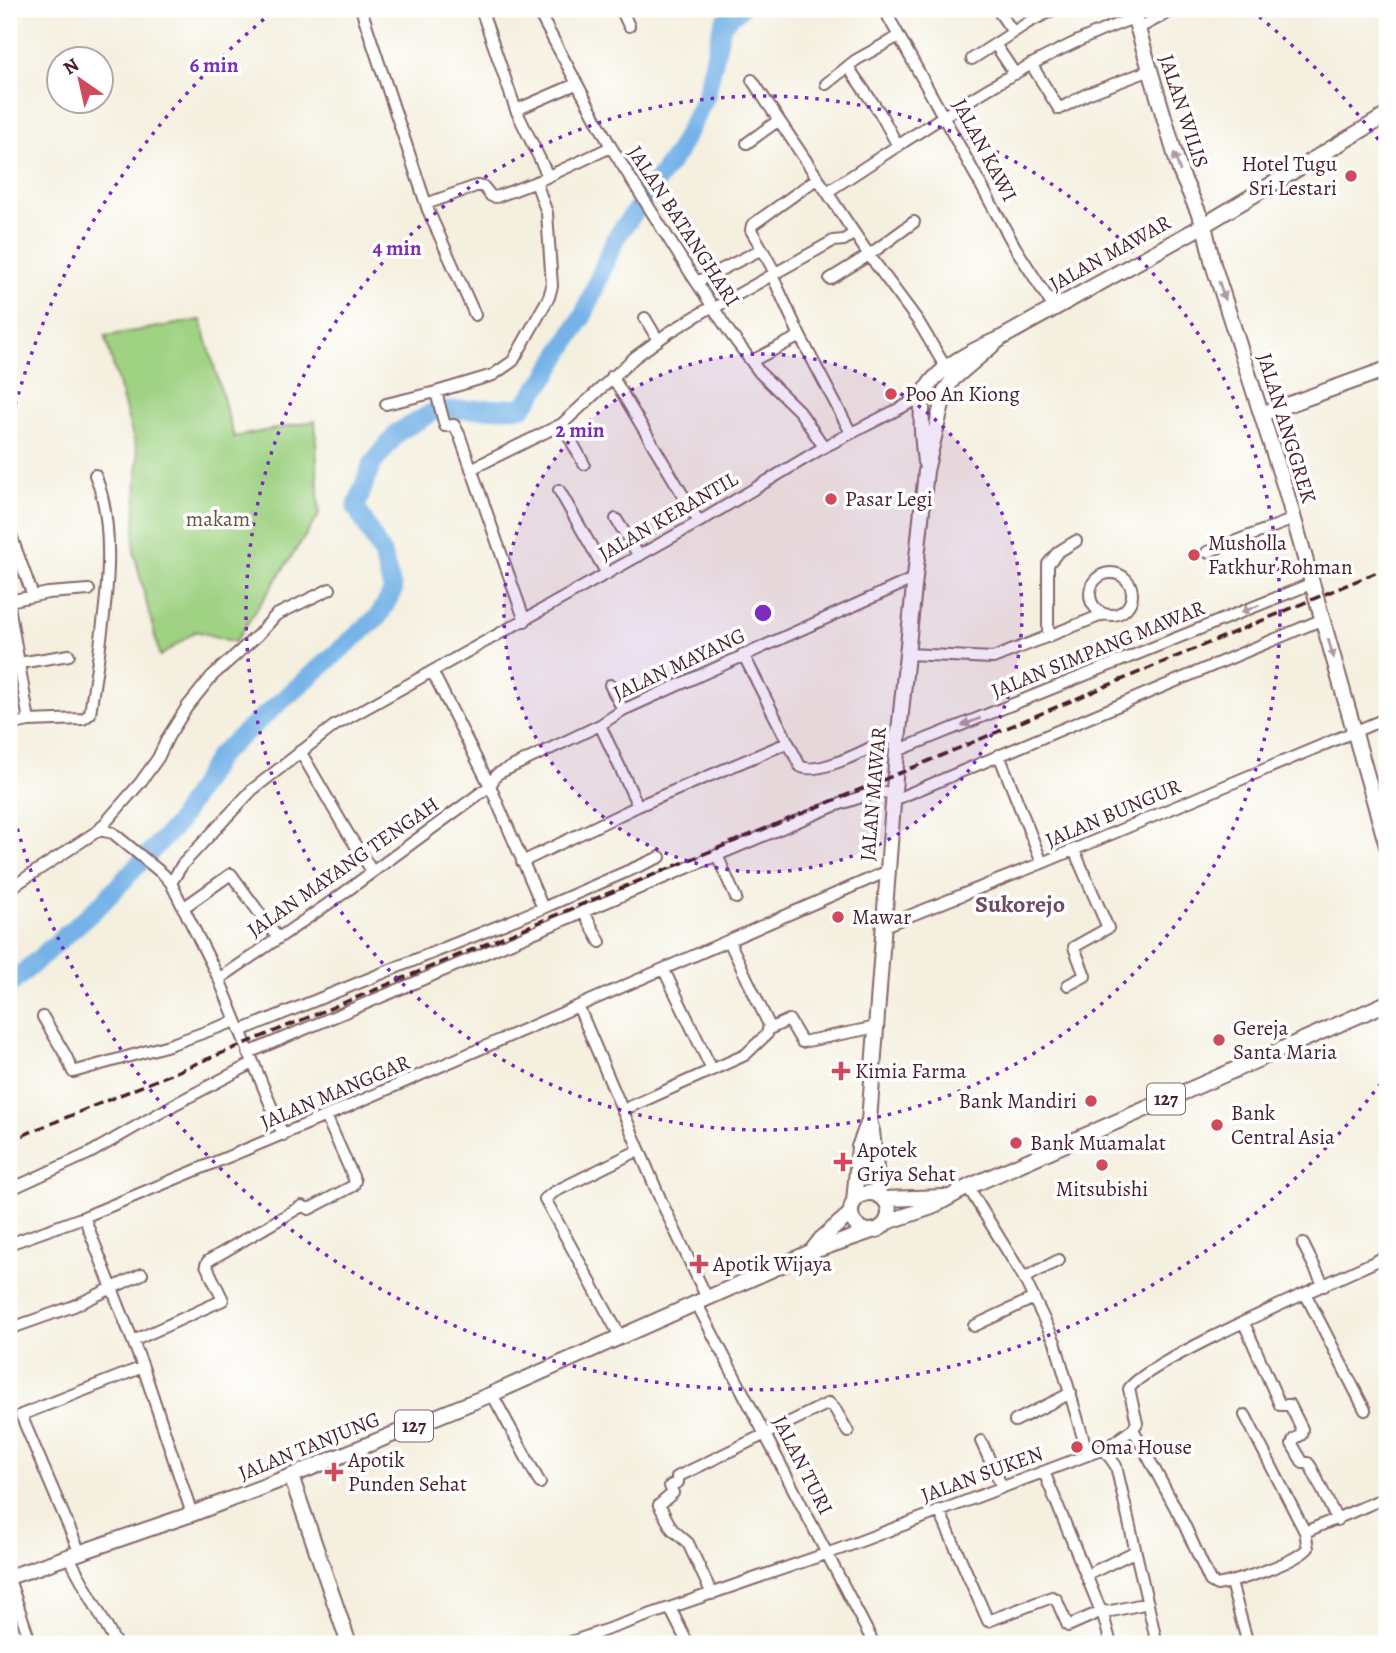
<svg xmlns="http://www.w3.org/2000/svg" width="1396" height="1653" font-family="Alegreya,serif">
<rect width="100%" height="100%" fill="#fff"/>
<filter id="ink" filterUnits="userSpaceOnUse"><feTurbulence type="fractalNoise" baseFrequency=".0143" numOctaves="2"/><feDisplacementMap in="SourceGraphic" scale="14" xChannelSelector="R" yChannelSelector="G"/><feConvolveMatrix kernelMatrix="1 2 1 2 8 2 1 2 1" color-interpolation-filters="sRGB"/></filter>
<filter id="wash" filterUnits="userSpaceOnUse"><feTurbulence type="fractalNoise" baseFrequency=".00686" numOctaves="4" result="noise"/><feDisplacementMap in="SourceGraphic" scale="28" xChannelSelector="R" yChannelSelector="G"/><feGaussianBlur stdDeviation="1.57" result="paint"/><feColorMatrix in="noise" values="0 0 0 0 0 0 0 0 0 0 0 0 0 0 0 0 0 1.4 0 .05"/><feComposite in="paint" operator="in"/></filter>
<g filter="url(#wash)">
<rect width="100%" height="100%" fill="#f4efde"/>
<path fill="#9fd282" stroke="#747856" stroke-width="2" d="M 201,320 L 234,437 L 315,421 L 319,515 L 235,642 L 196,631 L 160,656 L 134,552 L 138,454 L 105,336 Z"/>
<g fill="none" stroke-linecap="round" stroke-linejoin="round">
<path stroke="#75b2e7" stroke-width="19" d="M 9,985 L 100,905 L 177,824 L 218,756 L 378,617 L 393,591 L 382,554 L 356,507 L 371,466 L 398,432 L 435,411 L 523,407 L 546,377 L 584,314 L 615,239 L 677,153 L 706,96 L 721,30 L 724,22 L 740,9"/>
</g>
</g>
<g filter="url(#ink)">
<g fill="none" stroke-linecap="round" stroke-linejoin="round">
<defs>
<path id="minor" d="M 361,9 L 428,210 L 475,315
M 481,9 L 516,110 L 548,176
M 537,9 L 611,147 L 680,257 L 730,333 L 760,373 L 800,412 L 824,447
M 621,9 L 629,26
M 884,9 L 1015,247 L 1054,308
M 935,9 L 936,10
M 997,9 L 1013,32
M 1137,29 L 1175,9
M 995,44 L 1015,74
M 972,59 L 1029,22 L 1055,9
M 1031,64 L 1059,109 L 1087,94 L 1148,71
M 848,67 L 880,113 L 898,146
M 752,80 L 869,255 L 918,321 L 946,368
M 826,84 L 856,60 L 899,36
M 516,110 L 576,84
M 747,143 L 779,120
M 827,192 C 926,128 1023,58 1134,18
M 426,204 L 476,186 L 483,186 L 491,196 L 496,197 L 536,182 L 611,147
M 762,249 L 775,273
M 772,275 L 833,241 L 844,240 L 854,233
M 830,279 L 869,255 L 914,222
M 697,282 L 762,249 L 751,230 L 752,225 L 818,178
M 714,308 L 772,275 L 800,336
M 645,318 L 658,340
M 752,361 L 800,336 L 851,433
M 612,376 L 699,522
M 386,404 L 436,392
M 562,424 L 584,464
M 471,469 L 562,424 L 635,357 L 668,333 L 713,306
M 559,490 L 607,574
M 616,519 L 639,556
M 9,530 L 33,596
M 1207,552 L 1294,519
M1090 594a21 21 0 1 1 42 0a21 21 0 1 1-42 0Z
M 9,601 L 48,593 L 89,590
M 9,606 L 29,721
M 525,621 L 459,434 L 454,425 L 445,426 L 436,392 L 493,375 L 513,361 L 549,297 L 552,286 L 547,213 L 536,182
M 1048,637 L 1048,564 L 1058,552 L 1076,541
M 743,654 L 800,766 C 818,778 879,743 899,734
M 908,654 L 993,658 L 1102,615
M 19,663 L 69,655
M 432,671 L 490,786 L 543,908
M 610,685 L 623,710
M 9,725 L 29,721 L 83,719 L 90,714 C 99,645 123,540 95,475
M 600,725 L 638,806
M 300,751 L 347,832 L 372,871
M 897,751 L 1313,583
M 999,755 L 1042,863
M 894,800 L 1323,619
M 99,830 L 140,783 L 158,758 L 168,737 L 187,707 L 212,676 L 258,635 L 276,615 L 330,589
M 717,855 L 736,898
M 522,862 L 638,806 L 787,743
M 171,883 L 182,865 L 252,790 L 334,726 L 699,522 L 824,447 L 924,396
M 9,889 L 99,830 L 113,833 L 164,875 L 171,883 L 219,979 L 283,1135
M 183,908 L 231,874 L 277,937
M 583,911 L 600,942
M 884,926 L 1042,863 L 1387,718
M 664,970 L 712,1070
M 219,979 L 341,895 L 490,786 L 497,774 L 600,725 L 623,710 L 915,578
M 1068,985 L 1085,976 L 1074,947 L 1108,928 L 1074,850
M 579,1008 L 662,1203 L 707,1298
M 43,1017 L 66,1056 L 73,1072 L 169,1045 L 236,1021
M 769,1029 L 789,1020 L 802,1042 L 877,1027
M 240,1031 L 543,908 L 660,857
M 248,1053 L 834,806 L 873,793 L 894,792
M 623,1110 L 745,1055 L 767,1034 L 769,1025 L 729,941
M 968,1187 L 1024,1278 L 1055,1342 L 1088,1455
M 9,1190 L 90,1153 L 177,1103 L 253,1063
M 9,1244 L 84,1217
M 1303,1244 L 1324,1286
M 1024,1278 L 1059,1260
M 1306,1295 L 1365,1410
M 697,1304 L 874,1644
M 1244,1323 L 1280,1405 L 1290,1405 L 1302,1429 L 1301,1435 L 1294,1439 L 1292,1444 L 1303,1463 L 1308,1463 L 1311,1467 L 1337,1520
M 974,1326 L 1034,1298
M 9,1329 L 74,1306 L 142,1274
M 621,1338 L 545,1199 L 554,1192 L 639,1150
M 133,1341 L 223,1300 L 206,1265 L 208,1261 L 302,1206 L 309,1209 L 313,1207 L 353,1186 L 355,1181 L 326,1116
M 492,1394 L 540,1483
M 1015,1421 L 1071,1393
M 1133,1429 L 1184,1524 L 1210,1581 L 1217,1585 C 1238,1581 1295,1563 1308,1548 L 1305,1532 L 1245,1415
M 981,1441 L 1002,1487
M 1104,1449 L 1116,1466 L 1157,1644
M 1044,1472 L 1100,1609 L 1107,1612 L 1148,1603
M 939,1510 L 988,1621 L 1052,1597 L 1056,1599 L 1068,1626 L 1102,1611 L 1111,1644
M 192,1514 L 143,1367 L 84,1217 L 326,1116 L 888,871
M 1305,1532 L 1387,1497
M 80,1553 L 21,1415 L 143,1367
M 69,1557 L 116,1644
M 1087,1575 L 1134,1552
M 9,1579 L 31,1644
M 1231,1583 L 1248,1644
M 712,1594 L 688,1543 L 672,1529 L 659,1505 L 673,1493 L 670,1486 L 678,1482 L 677,1477 L 829,1403 L 835,1409 L 848,1432
M 670,1608 L 688,1644
M 565,1644 L 840,1549 L 1106,1448 L 1133,1429 L 1137,1423 L 1129,1389 C 1145,1361 1346,1276 1387,1256"/>
<path id="major" d="M 1132,9 L 1180,171 L 1204,225 L 1213,264 L 1285,488 L 1387,846
M 1262,414 L 1387,369
M 925,462 C 923,444 919,413 924,396 C 931,369 978,348 1001,338 L 1204,225 L 1387,115
M 869,1121 L 872,1131 L 879,1196
M851 1212a19 19 0 1 1 38 0a19 19 0 1 1-38 0Z
M 884,1199 L 945,1197
M 854,1202 L 859,1147 L 869,1121 L 897,751 L 926,471 L 945,391 L 953,379 L 1001,338
M 887,1222 L 932,1207 L 968,1187 L 1387,1003
M 811,1252 L 821,1239 L 851,1213
M 291,1476 L 349,1644
M 9,1577 L 192,1514 L 291,1476 L 492,1394 L 811,1252 L 872,1231"/>
</defs>
<use href="#minor" stroke="#86686a" stroke-width="14"/>
<use href="#major" stroke="#86686a" stroke-width="18"/>
<use href="#minor" stroke="#fff" stroke-width="10"/>
<use href="#major" stroke="#fff" stroke-width="14"/>
<path stroke="#4a1f2b" stroke-width="3.5" stroke-dasharray="10 5" stroke-linecap="butt" d="M 9,1141 L 895,775 L 1387,568"/>
</g>
<defs><path id="oneway-solid" d="M-6-.8H1V-3.2L6.5 0L1 3.2V.8H-6Z" transform="scale(1.75)"/></defs>
<g fill="#ae9aa0">
<use href="#oneway-solid" transform="translate(1177 162) rotate(-108)"/>
<use href="#oneway-solid" transform="translate(1222 291) rotate(72)"/>
<use href="#oneway-solid" transform="translate(1250 609) rotate(158)"/>
<use href="#oneway-solid" transform="translate(1331 649) rotate(74)"/>
<use href="#oneway-solid" transform="translate(971 722) rotate(158)"/>
</g>
</g>
<circle cx="763" cy="613" r="259" fill="#7b2cbf" fill-opacity=".12"/>
<g fill="none" stroke="#7b2cbf" stroke-width="3.5" stroke-dasharray="3.5 7">
<circle cx="763" cy="613" r="259"/>
<circle cx="763" cy="613" r="517"/>
<path d="M1387 1075A776 776 0 0 1 10 801M10 425A776 776 0 0 1 275 10M1251 10A776 776 0 0 1 1387 151"/>
</g>
<g fill="#d1495b" stroke="#fff" stroke-width="2.5">
<circle cx="1351" cy="176" r="7"/>
<circle cx="891" cy="394" r="7"/>
<circle cx="831" cy="499" r="7"/>
<circle cx="1194" cy="555" r="7"/>
<circle cx="838" cy="917" r="7"/>
<circle cx="1219" cy="1040" r="7"/>
<path d="M837.5 1060.5h7v7h7v7h-7v7h-7v-7h-7v-7h7z"/>
<circle cx="1091" cy="1101" r="7"/>
<circle cx="1217" cy="1125" r="7"/>
<circle cx="1016" cy="1143" r="7"/>
<path d="M839.5 1151.5h7v7h7v7h-7v7h-7v-7h-7v-7h7z"/>
<circle cx="1102" cy="1165" r="7"/>
<path d="M695.5 1253.5h7v7h7v7h-7v7h-7v-7h-7v-7h7z"/>
<circle cx="1077" cy="1447" r="7"/>
<path d="M330.5 1461.5h7v7h7v7h-7v7h-7v-7h-7v-7h7z"/>
</g>
<g text-anchor="middle" dominant-baseline="central" stroke-width="7" stroke-linejoin="round" paint-order="stroke">
<g fill="#fff" stroke="#80626b" stroke-width="2">
<rect x="1147" y="1083.5" width="38" height="31" rx="5"/>
<rect x="395" y="1410.5" width="38" height="31" rx="5"/>
</g>
<g font-size="19" font-weight="bold" fill="#4a1f2b">
<text x="1166" y="1099">127</text>
<text x="414" y="1426">127</text>
</g>
<g font-size="21" fill="#4a1f2b" stroke="#fff">
<text transform="translate(1184 111) rotate(72)">JALAN WILIS</text>
<text transform="translate(985 150) rotate(62)">JALAN KAWI</text>
<text transform="translate(684 226) rotate(57)">JALAN BATANGHARI</text>
<text transform="translate(1110 253) rotate(-29)">JALAN MAWAR</text>
<text transform="translate(1287 428) rotate(73)">JALAN ANGGREK</text>
<text transform="translate(668 516) rotate(-30)">JALAN KERANTIL</text>
<text transform="translate(1098 649) rotate(-22)">JALAN SIMPANG MAWAR</text>
<text transform="translate(679 664) rotate(-25)">JALAN MAYANG</text>
<text transform="translate(873 794) rotate(-85)">JALAN MAWAR</text>
<text transform="translate(1113 813) rotate(-23)">JALAN BUNGUR</text>
<text transform="translate(343 867) rotate(-35)">JALAN MAYANG TENGAH</text>
<text transform="translate(335 1092) rotate(-23)">JALAN MANGGAR</text>
<text transform="translate(309 1446) rotate(-22)">JALAN TANJUNG</text>
<text transform="translate(803 1465) rotate(63)">JALAN TURI</text>
<text transform="translate(982 1474) rotate(-20)">JALAN SUKEN</text>
</g>
<g font-size="21" fill="#4a1f2b" stroke="#fff" text-anchor="start">
<text x="1337" y="164" text-anchor="end">Hotel Tugu<tspan x="1337" dy="24">Sri Lestari</tspan></text>
<text x="905" y="394">Poo An Kiong</text>
<text x="845" y="499">Pasar Legi</text>
<text x="1208" y="543">Musholla<tspan x="1208" dy="24">Fatkhur Rohman</tspan></text>
<text x="852" y="917">Mawar</text>
<text x="1233" y="1028">Gereja<tspan x="1233" dy="24">Santa Maria</tspan></text>
<text x="855" y="1071">Kimia Farma</text>
<text x="1077" y="1101" text-anchor="end">Bank Mandiri</text>
<text x="1231" y="1113">Bank<tspan x="1231" dy="24">Central Asia</tspan></text>
<text x="1030" y="1143">Bank Muamalat</text>
<text x="857" y="1150">Apotek<tspan x="857" dy="24">Griya Sehat</tspan></text>
<text x="1102" y="1189" text-anchor="middle">Mitsubishi</text>
<text x="713" y="1264">Apotik Wijaya</text>
<text x="1091" y="1447">Oma House</text>
<text x="348" y="1460">Apotik<tspan x="348" dy="24">Punden Sehat</tspan></text>
</g>
<g font-size="21" fill="#645545" stroke="#fff">
<text x="218" y="519">makam</text>
</g>
<g font-size="24" font-weight="bold" fill="#6f4a63" stroke="#fff">
<text x="1020" y="904">Sukorejo</text>
</g>
</g>
<circle cx="763" cy="613" r="10" fill="#7b2cbf" stroke="#fff" stroke-width="3.5"/>
<g font-size="21" text-anchor="middle" font-weight="bold" fill="#7b2cbf" stroke="#fff" stroke-width="7" stroke-linejoin="round" paint-order="stroke">
<text x="214" y="72">6 min</text>
<text x="397" y="255">4 min</text>
<text x="580" y="437">2 min</text>
</g>
<rect width="1396" height="1653" fill="none" stroke="#fff" stroke-width="35"/>
<g transform="translate(80 80) rotate(326)"><circle r="33" fill="#ffffff" stroke="#b7a5aa" stroke-width="2"/>
<path d="M0-5L12 26L0 18L-12 26Z" fill="#d1495b"/>
<text y="-10" font-size="19" font-weight="bold" text-anchor="middle" fill="#4a1f2b">N</text>
</g>
</svg>
